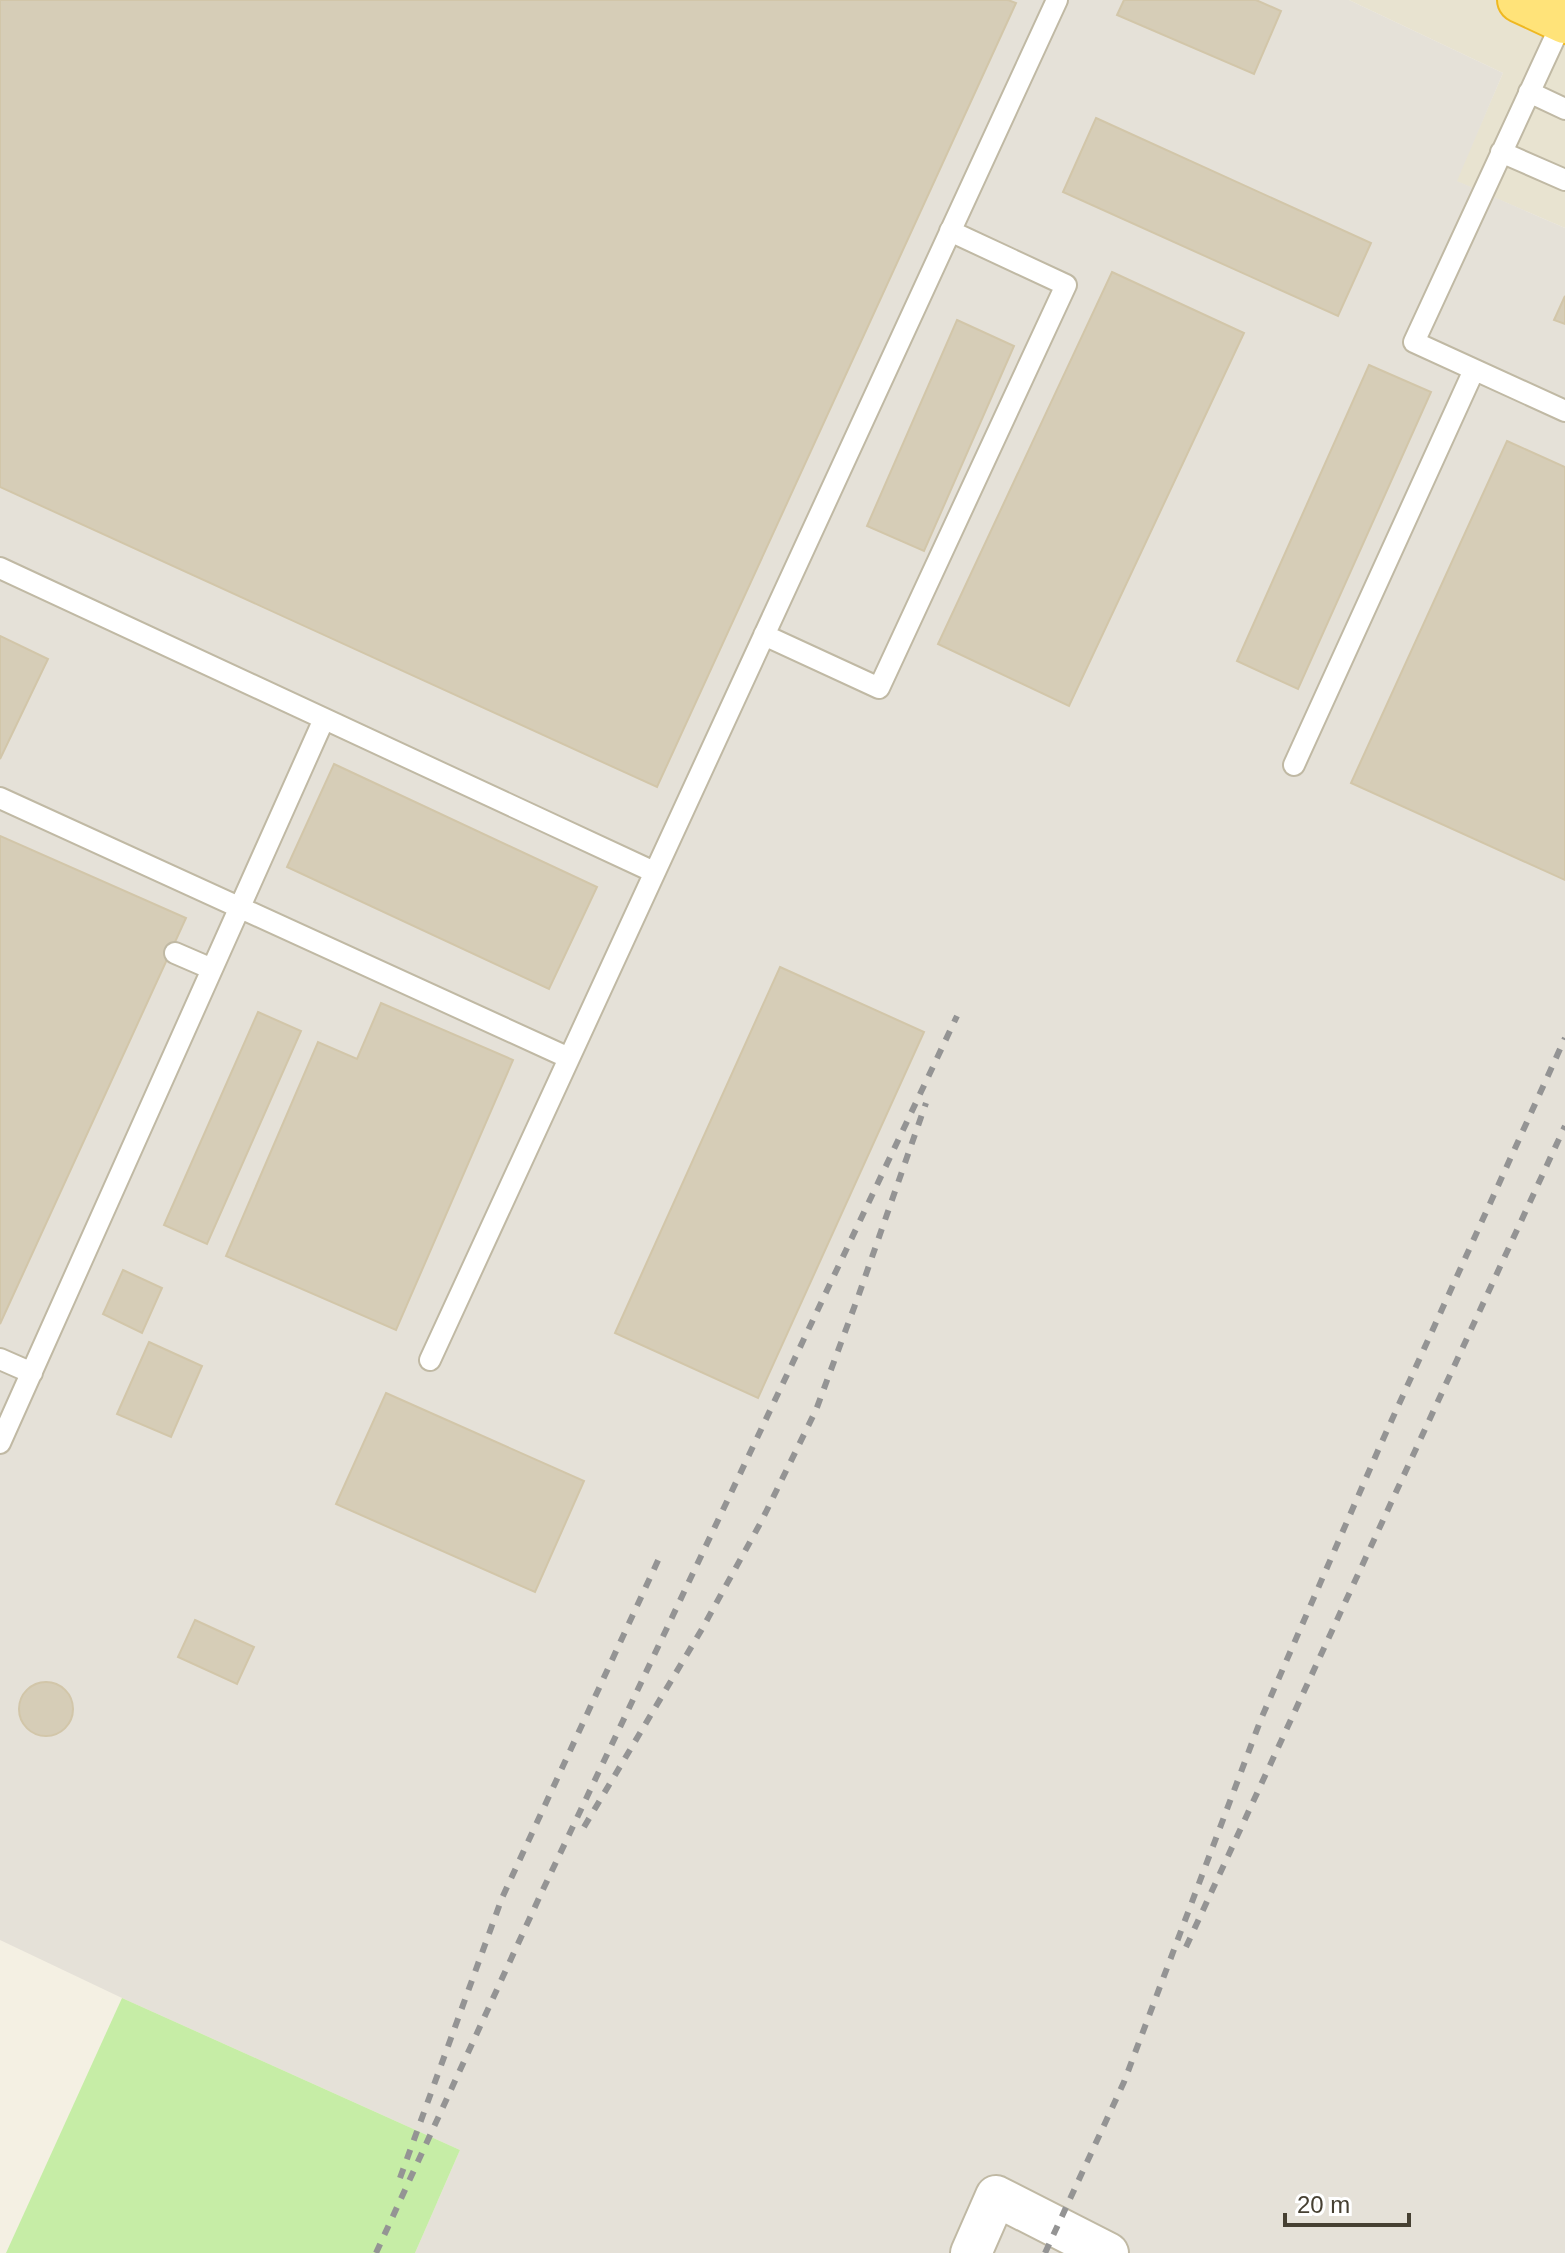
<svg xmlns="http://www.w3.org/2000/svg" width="1565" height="2253" font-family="Arial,sans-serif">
<rect width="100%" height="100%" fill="#f4f0e3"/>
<path fill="#e8e3d0" d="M 1349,0 L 1565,0 L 1565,228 L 1456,181 L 1503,73 Z"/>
<path fill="#e5e1d8" d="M 0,0 L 1349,0 L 1503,73 L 1457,181 L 1565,228 L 1565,2253 L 415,2253 L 460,2150 L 122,1998 L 0,1940 Z"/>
<path fill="#c6eda6" d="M 122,1998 L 460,2150 L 415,2253 L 6,2253 Z"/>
<path fill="#d6cdb7" stroke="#d2c6a9" stroke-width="2" d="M 0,0 L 1008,0 L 1016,3 L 657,787 L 0,487 Z
M 1124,0 L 1256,0 L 1281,11 L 1254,74 L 1117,15 Z
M 1096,118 L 1371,243 L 1338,316 L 1063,192 Z
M 1112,272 L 1244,333 L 1069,706 L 938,644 Z
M 1565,296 L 1565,324 L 1554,320 Z
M 957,320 L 1014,346 L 924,551 L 867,526 Z
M 1369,365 L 1431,392 L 1298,689 L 1237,661 Z
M 1507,441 L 1565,467 L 1565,880 L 1351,783 Z
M 0,636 L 48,659 L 0,759 Z
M 334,764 L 597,887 L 549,989 L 287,867 Z
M 0,836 L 186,918 L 0,1324 Z
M 780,967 L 924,1032 L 758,1398 L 615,1333 Z
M 381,1003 L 513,1060 L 396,1330 L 226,1256 L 318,1042 L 357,1059 Z
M 258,1012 L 301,1031 L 207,1244 L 164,1225 Z
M 123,1270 L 162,1288 L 142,1333 L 103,1314 Z
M 149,1342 L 202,1366 L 171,1437 L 117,1414 Z
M 386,1393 L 584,1481 L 535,1592 L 336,1504 Z
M 195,1620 L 254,1647 L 237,1684 L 178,1657 Z
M19 1709a27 27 0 1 1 54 0a27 27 0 1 1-54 0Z"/>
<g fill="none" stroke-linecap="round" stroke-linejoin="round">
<defs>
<path id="service" d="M 1563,20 L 1414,342 L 1565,411
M 1529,92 L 1565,109
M 1501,152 L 1565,180
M 0,568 L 654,872
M 764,635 L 879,688 L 1066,285 L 950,231
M 1294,765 L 1474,370
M 0,798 L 569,1058
M 175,953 L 212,969
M 0,1359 L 32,1373
M 430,1360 L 1057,0
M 0,1443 L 324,719"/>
<path id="minor" d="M 971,2253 L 996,2196 L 1108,2253"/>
<path id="trunk" d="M 1520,0 L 1565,21"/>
</defs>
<use href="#service" stroke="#c0b9a4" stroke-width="24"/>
<use href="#minor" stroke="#c0b9a4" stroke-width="44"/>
<use href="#trunk" stroke="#efb821" stroke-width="48"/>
<use href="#service" stroke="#fff" stroke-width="20"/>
<use href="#minor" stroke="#fff" stroke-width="40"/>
<use href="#trunk" stroke="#ffe379" stroke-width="44"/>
<path stroke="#949494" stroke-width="6" stroke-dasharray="10 10" stroke-linecap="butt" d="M 584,1827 L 702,1629 L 761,1522 L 816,1410 L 858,1297 L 926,1103
M 1186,1947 L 1565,1126
M 400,2178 L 502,1898 L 661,1554
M 376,2253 L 539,1898 L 957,1016
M 1045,2253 L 1124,2082 L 1261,1719 L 1380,1446 L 1565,1038"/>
</g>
<path d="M1285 2213v12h124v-12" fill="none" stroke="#464032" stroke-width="4"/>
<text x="1297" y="2213" font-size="24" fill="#464032" stroke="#ffffff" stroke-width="6" paint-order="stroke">20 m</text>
</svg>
